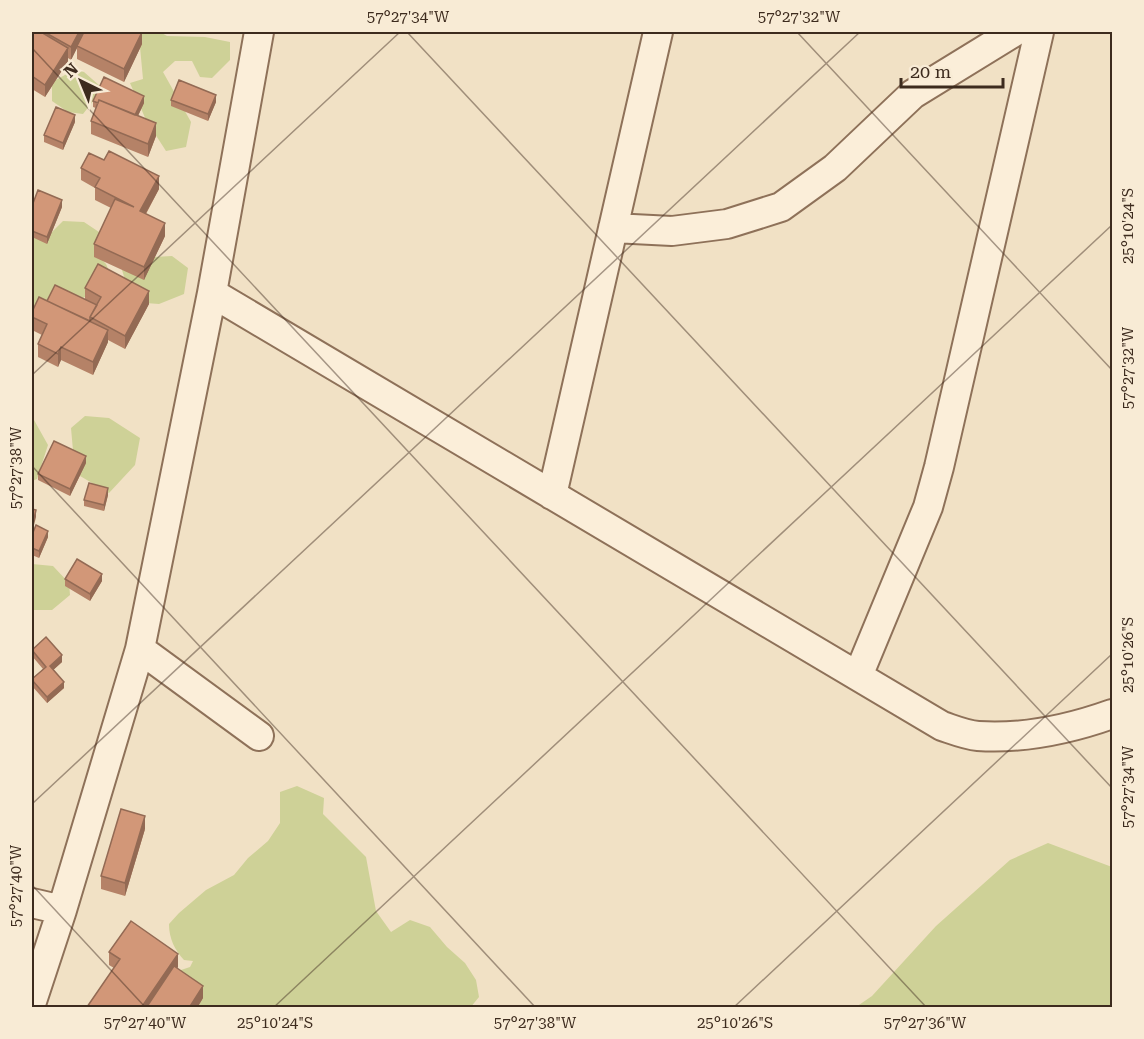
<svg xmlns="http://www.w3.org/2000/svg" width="1144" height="1039" font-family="'Roboto Serif',serif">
<rect width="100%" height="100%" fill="#f1e1c5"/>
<path fill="#ced197" d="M 124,32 L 160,32 L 167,36 L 205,37 L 230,42 L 230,60 L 212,78 L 200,77 L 192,61 L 175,61 L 163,72 L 191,122 L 186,147 L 166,151 L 146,120 L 130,83 L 143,79 L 140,47 Z
M 76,69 L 84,72 L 100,86 L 94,100 L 83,114 L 68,112 L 52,101 L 52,82 Z
M 63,221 L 84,222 L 99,232 L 94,251 L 106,264 L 114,282 L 83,298 L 72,293 L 41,306 L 32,326 L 32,235 L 44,240 Z
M 172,256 L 188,268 L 184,294 L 159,304 L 132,302 L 122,270 L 154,257 Z
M 32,388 L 34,392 L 34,420 L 48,445 L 37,479 L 32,481 Z
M 85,416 L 109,418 L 140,438 L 135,465 L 109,493 L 75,473 L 71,428 Z
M 32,564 L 53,566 L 69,583 L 70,595 L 52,610 L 32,610 Z
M 297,786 L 324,798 L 323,814 L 366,857 L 376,911 L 391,932 L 410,920 L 430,927 L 447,947 L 465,963 L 476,980 L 479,997 L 470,1008 L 188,1008 L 178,971 L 190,967 L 193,961 L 184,960 C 175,950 169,939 169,924 L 179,913 L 206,890 L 234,875 L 248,858 L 268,841 L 280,823 L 280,792 Z
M 1048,843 L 1112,867 L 1112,1007 L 856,1007 L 872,996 L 936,926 L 1010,860 Z"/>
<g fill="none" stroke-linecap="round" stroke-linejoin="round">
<defs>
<path id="minor" d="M 613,228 L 672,231 L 727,224 L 781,207 L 835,168 L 913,94 L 1014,32
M 212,293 L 942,726 C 954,730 966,735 978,736 C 1024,739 1070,729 1112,714
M 552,495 L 658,32
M 140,649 L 259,736
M 858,676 L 928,507 L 939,467 L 1039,32
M 32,903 L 62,910
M 32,1001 L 62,910 L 140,649 L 212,293 L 259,32"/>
</defs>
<use href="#minor" stroke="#8e7159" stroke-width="32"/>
<use href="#minor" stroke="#fbeed9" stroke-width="28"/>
</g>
<path fill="#b58267" d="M 32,32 L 46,35 L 46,33 L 142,44 L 124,82 L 77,59 L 77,48 L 71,60 L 68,58 L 68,61 L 45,97 L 32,89 Z
M 171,100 L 216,102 L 208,121 L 171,106 Z
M 93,101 L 144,103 L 138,116 L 156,136 L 148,157 L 91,134 L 91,121 L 96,108 L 93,107 Z
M 75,122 L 63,150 L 44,142 L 44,135 Z
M 81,168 L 159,189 L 146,214 L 165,236 L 144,280 L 94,257 L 94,244 L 111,208 L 95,200 L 95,188 L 81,180 Z
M 32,206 L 62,207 L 47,244 L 32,237 Z
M 85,288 L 149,304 L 125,349 L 108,340 L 108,342 L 93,375 L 61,360 L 58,367 L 38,357 L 38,344 L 42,335 L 32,330 L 32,312 L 47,301 L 85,299 Z
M 86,463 L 70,496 L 38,480 L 38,474 Z
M 108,495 L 104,511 L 84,506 L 84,500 Z
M 32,535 L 48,537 L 39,558 L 32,555 Z
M 65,579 L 102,581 L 90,601 L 65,586 Z
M 32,650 L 62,662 L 53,670 L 64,688 L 47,703 L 32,686 L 32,679 L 43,669 L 32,656 Z
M 145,829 L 125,896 L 101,889 L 101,876 Z
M 109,952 L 178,967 L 177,968 L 203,998 L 197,1008 L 87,1008 L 114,968 L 109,965 Z"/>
<path fill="#936a54" d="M 79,32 L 85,32 L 71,60 L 71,47 Z
M 142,32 L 142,44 L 124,82 L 124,69 Z
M 68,48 L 68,61 L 45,97 L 45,85 Z
M 216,95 L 216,102 L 208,121 L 208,114 Z
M 144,96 L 144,103 L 133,126 L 133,119 Z
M 75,115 L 75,122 L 63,150 L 63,143 Z
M 156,123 L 156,136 L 148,157 L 148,144 Z
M 159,176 L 159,189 L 140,224 L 140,211 Z
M 62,200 L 62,207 L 47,244 L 47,237 Z
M 165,223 L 165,236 L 144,280 L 144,267 Z
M 149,291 L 149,304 L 125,349 L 125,336 Z
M 108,330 L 108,342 L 93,375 L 93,362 Z
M 61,347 L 61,360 L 58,367 L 58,354 Z
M 86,456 L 86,463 L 70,496 L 70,489 Z
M 108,488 L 108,495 L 104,511 L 104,505 Z
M 36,510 L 36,517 L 32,533 L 32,527 Z
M 48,531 L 48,537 L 39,558 L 39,551 Z
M 102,574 L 102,581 L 90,601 L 90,594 Z
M 62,655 L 62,662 L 50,673 L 50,666 Z
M 64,682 L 64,688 L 47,703 L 47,697 Z
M 145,816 L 145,829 L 125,896 L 125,883 Z
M 178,954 L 178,967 L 150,1008 L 141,1008 Z
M 203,986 L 203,998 L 197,1008 L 189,1008 Z"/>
<path fill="#d29778" stroke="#936a54" stroke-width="1.5" d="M 32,32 L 41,32 L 68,48 L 45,85 L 32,76 Z
M 47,32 L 79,32 L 71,47 L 46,33 Z
M 84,32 L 142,32 L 124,69 L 77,46 Z
M 104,77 L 144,96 L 135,115 L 99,100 L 98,103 L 93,101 Z
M 179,80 L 216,95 L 208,114 L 171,100 Z
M 99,100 L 156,123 L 148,144 L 91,121 Z
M 56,107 L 75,115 L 63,143 L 44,135 Z
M 109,151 L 159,176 L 140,211 L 165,223 L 144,267 L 94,244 L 115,199 L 134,207 L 95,187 L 100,178 L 81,168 L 89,153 L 104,160 Z
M 38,190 L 62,200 L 47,237 L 32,231 L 32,206 Z
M 98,264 L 149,291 L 125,336 L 90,317 L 101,297 L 85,288 Z
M 55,285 L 97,305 L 90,317 L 90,321 L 47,301 Z
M 39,297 L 108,330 L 93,362 L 61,347 L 58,354 L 38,344 L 47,324 L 32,317 L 32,312 Z
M 54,441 L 86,456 L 70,489 L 38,474 Z
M 89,483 L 108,488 L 104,505 L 84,500 Z
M 32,509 L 36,510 L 32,527 Z
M 36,525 L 48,531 L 39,551 L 32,548 L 32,535 Z
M 77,559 L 102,574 L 90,594 L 65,579 Z
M 46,637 L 62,655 L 50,666 L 64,682 L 47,697 L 32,680 L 32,679 L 46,667 L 32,650 Z
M 121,809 L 145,816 L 125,883 L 101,876 Z
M 131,921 L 178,954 L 141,1008 L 88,1008 L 87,1007 L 120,959 L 109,952 Z
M 174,966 L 203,986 L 189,1008 L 146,1008 Z"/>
<path fill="none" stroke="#3d2b1e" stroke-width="1.5" stroke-opacity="0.45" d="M 407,32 L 1112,788M 797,32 L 1112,370M 32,48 L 927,1008M 32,375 L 400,32M 32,466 L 536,1008M 32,804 L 860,32M 32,885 L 146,1008M 273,1008 L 1112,225M 733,1008 L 1112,654"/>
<rect width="1144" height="1039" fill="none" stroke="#f8ebd5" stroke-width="66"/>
<g transform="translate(81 81) rotate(317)" stroke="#f8ebd5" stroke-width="4.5" paint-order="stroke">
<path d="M0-4.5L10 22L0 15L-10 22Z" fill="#3d2b1e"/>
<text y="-9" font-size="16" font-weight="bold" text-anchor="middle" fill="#3d2b1e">N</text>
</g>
<path d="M901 78v9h102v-9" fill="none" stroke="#3d2b1e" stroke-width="3"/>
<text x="910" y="78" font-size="18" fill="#3d2b1e" stroke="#f8ebd5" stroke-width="4.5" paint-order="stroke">20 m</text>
<rect x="33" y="33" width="1078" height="973" fill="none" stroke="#3d2b1e" stroke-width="2"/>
<g font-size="15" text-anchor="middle" fill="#3d2b1e">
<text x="408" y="22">57°27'34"W</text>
<text x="799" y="22">57°27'32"W</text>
<text transform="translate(1128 226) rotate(-90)" y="5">25°10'24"S</text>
<text transform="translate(1128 368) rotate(-90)" y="5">57°27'32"W</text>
<text transform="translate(16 468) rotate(-90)" y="5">57°27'38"W</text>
<text transform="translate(1128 655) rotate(-90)" y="5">25°10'26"S</text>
<text transform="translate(1128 787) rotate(-90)" y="5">57°27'34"W</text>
<text transform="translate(16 886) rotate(-90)" y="5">57°27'40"W</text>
<text x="145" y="1028">57°27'40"W</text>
<text x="275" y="1028">25°10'24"S</text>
<text x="535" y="1028">57°27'38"W</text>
<text x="735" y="1028">25°10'26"S</text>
<text x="925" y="1028">57°27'36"W</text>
</g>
</svg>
